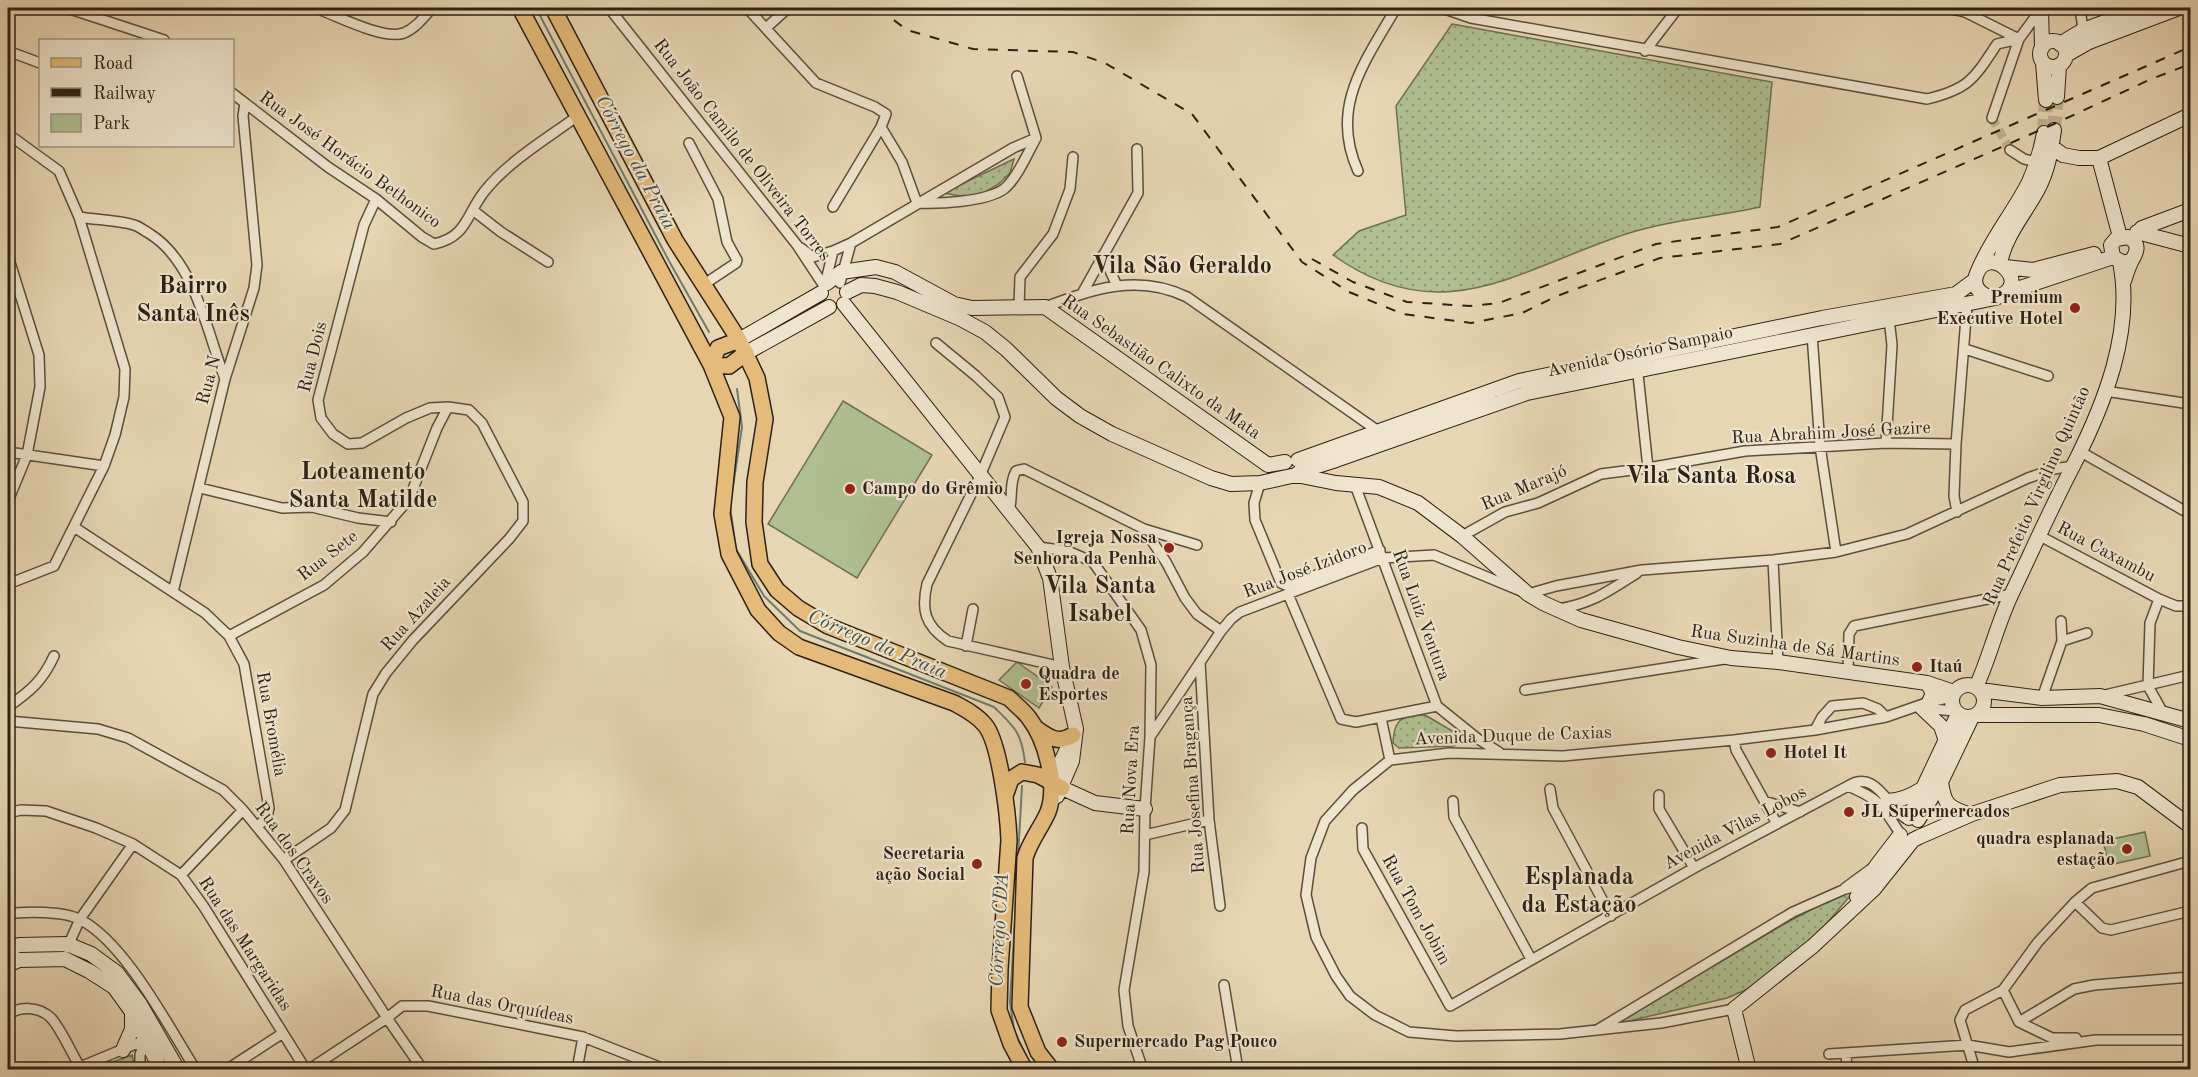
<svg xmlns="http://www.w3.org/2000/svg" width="2198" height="1077" font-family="'Old Standard TT',serif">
<defs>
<pattern id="green-dots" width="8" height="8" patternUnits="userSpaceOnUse" patternTransform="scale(1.5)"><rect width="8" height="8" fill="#afbf92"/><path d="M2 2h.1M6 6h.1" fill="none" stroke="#8f9b76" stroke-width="1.8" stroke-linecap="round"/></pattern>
</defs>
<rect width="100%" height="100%" fill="#e7d6b4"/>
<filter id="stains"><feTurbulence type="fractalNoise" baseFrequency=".00333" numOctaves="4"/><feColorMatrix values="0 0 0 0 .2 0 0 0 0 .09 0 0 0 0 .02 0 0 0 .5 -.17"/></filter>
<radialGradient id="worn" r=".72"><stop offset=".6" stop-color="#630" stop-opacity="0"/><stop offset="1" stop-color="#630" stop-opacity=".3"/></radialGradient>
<path fill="url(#green-dots)" stroke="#6e7054" stroke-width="1.5" d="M 1452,24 L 1772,82 L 1760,207 C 1715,217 1669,220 1626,234 C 1519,269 1442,333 1333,255 L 1359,231 L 1406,215 L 1396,106 Z
M 1014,159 L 1010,173 L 999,184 L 983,193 L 966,197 L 943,193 Z
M 1425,715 L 1459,735 L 1458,743 L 1454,746 L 1399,748 L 1393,743 C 1394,718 1402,716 1425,715 Z
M 1855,890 L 1822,929 L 1757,985 L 1727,998 L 1616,1024 L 1779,927 L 1840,894 Z
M 132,1055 L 135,1069 L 113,1069 L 104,1065 Z"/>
<path fill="#afbf92" stroke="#6e7054" stroke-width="1.5" d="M 843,401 L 932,455 L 857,578 L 768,524 Z
M 1017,662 L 1052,687 L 1039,708 L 999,680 Z
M 2145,832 L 2150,856 L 2109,865 L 2103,841 Z"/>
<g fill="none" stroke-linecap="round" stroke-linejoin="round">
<path stroke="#6d7c6e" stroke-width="2" d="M 536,8 L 669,261 L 709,332
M 731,500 L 742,427 L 737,389
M 730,506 L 736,549 L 764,596 L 800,631 L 994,707 C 1015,728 1021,731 1025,762
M 1018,857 L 1022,786
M 1017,886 L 1010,1002 L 1014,1030 L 1028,1060 L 1035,1070"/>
<path stroke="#c2b294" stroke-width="9" stroke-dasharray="9 4.5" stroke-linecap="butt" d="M 1992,118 L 2010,150"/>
<path stroke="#c2b294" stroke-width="14" stroke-dasharray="14 7" stroke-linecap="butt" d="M 2054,130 L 2057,97
M 2044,133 L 2046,100"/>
<defs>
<path id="street" d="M 67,8 L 164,40
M 609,8 L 797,245 L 824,286
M 747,8 L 816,83 L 875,107 L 886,114 L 881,127 L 902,162 L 917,203 C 938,204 986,202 1004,189 C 1016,180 1029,151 1036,138
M 1442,8 L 1471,18 L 1927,99 C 1969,89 1974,79 1997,44 L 2019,39
M 1946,8 L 1965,12 L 2019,39
M 2080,8 L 2083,30
M 323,11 C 341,18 385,40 404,33 C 416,28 424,17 432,8
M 766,28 L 788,8
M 8,51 L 40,63
M 1645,51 L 1678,8
M 1017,76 L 1036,138
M 232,93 L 328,167 L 376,199 L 422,237 L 434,244 C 467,237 466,215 484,192 C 507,162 548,138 579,115
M 1992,118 L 2019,39 L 2041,9
M 8,134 L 59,171 L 79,217 L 125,369 L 124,397 L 115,435 L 104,466 L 54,566 L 8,584
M 689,143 L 718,199 L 727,242 L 737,260 L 736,263 L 703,285
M 2010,150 L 2024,159 L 2036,162
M 1358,171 C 1329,107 1365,62 1396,8
M 833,207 L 881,127
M 474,211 L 501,232 L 548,262
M 79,217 C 97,220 117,220 134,225 C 140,227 145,231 150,234 C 195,262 207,332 225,379
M 801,248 L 813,257 L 833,251
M 1103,255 L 1117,286
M 8,256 L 39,355 L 40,387 L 27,455 L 8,501
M 840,283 L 851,243
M 825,285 L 833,251 L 851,243 L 1013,148 L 1036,138
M 1083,292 L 1138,193 L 1137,149
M 1019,307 L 1020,277 L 1053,234 L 1070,189 L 1073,157
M 1045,307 C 1093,289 1138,273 1187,297 L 1378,431
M 1812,334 L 1820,446 L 1836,552
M 936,343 L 976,376 L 998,397 L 1005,417 L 980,476 L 927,584 C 921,610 925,626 948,641 L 1062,667
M 1965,349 L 2048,376
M 1637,365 L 1648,468
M 2105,391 L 2190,404
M 1886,443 L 1892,345 L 1889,318
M 8,452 L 104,466
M 2081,452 L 2190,514
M 1260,483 L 1254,503 L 1255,520 L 1281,583 L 1288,586 L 1380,550
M 1355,485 L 1437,706 L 1478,739 L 1499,752
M 200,488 L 282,508 L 312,507 L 358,518 L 391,522
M 1009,512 C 1013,498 1009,483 1016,471 L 1024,469 L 1144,529 L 1166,562 L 1185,598 L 1197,614 L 1221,631
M 1957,512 L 1954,496 L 1956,444 L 1967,305
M 74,527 L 205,613 L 229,636 L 244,664 L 269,808 L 267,817 L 257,827
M 1144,529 L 1197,545
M 1462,536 L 1505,512 L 1538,503 L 1601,474 L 1648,468 L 1745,451 L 1886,443 L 1956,444
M 2040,536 L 2159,599 L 2176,606 L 2190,606
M 1038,547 L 1068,551 L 1093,562 L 1141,630 L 1151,665 L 1150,737 L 1145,809 L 1144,872 L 1124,990 L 1128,1026 L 1143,1070
M 1773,560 L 1778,662
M 173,592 L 225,379 L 254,288 L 257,265 L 243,116 L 245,103
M 1288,594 L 1341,719 L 1356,722 L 1437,706
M 1558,609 C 1591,604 1609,591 1637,573
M 2061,621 L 2062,641
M 229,636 L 324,585 L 363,552 L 409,499 L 437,428 L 448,407
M 966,646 L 973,609
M 1200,662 L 1209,820 L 1220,906
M 1848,671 L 1849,634 L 1854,626 L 2012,594
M 2148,686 L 2150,623 L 2159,599
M 2148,686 L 2163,713
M 1525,690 L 1724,659
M 2105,695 L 2190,675
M 2042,698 L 2062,641 L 2087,633
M 8,707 C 30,691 42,682 54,656
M 1922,708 L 1954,711
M 1381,718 L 1390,760
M 8,721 L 98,729 L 128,738 L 223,790 L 243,810 L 284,860 L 387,1018 L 423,1070
M 1815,730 L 1822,717 L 1832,706 L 1863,703 L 1878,709 L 1886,717
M 1150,737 L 1221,631 L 1231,619 L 1240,612 L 1383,558 L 1434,555 L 1528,594 L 1556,586 L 1642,570 L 1773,560 L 1836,552 L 1907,534 L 2028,478 L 2054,469 L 2073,466
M 1734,740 L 1736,750 L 1777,824
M 1550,789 L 1553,808 L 1611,916
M 1659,795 L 1659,809 L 1694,868
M 1453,801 L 1454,817 L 1531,959
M 1764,801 L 1800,812
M 8,813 L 21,810 L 46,811 L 96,828 L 133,844 L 181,875 L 204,907 L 306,1070
M 1362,828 L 1363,849 L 1450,1006 L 1694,868 L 1848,786
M 1899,832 C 1881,804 1879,799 1848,786 C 1875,769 1886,804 1905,818
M 1145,835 L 1209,820
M 284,860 L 331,828 L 345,810 L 373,694 L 386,673 L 413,640 L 509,539 L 523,521 L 523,502 L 482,423 L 469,410 L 448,407 L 430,408 L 406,418 L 362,443 L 348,444 L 333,434 L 321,418 L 318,400 L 364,225 L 376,199
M 181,875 L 243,810
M 1845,888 L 1875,866
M 2075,902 L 2102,928 L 2111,930 L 2190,911
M 8,914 C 25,911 65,911 81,920 C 126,944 168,1026 196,1070
M 67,948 L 80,919 L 133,844
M 1224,985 L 1238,1070
M 2003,990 L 2019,1022 L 2052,1038 L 2076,1038
M 1734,1009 L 1661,1023 L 1560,1034 L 1456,1036 L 1409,1032 L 1375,1015 L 1350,996 L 1336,976 L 1316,937 L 1306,895 L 1311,858 L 1325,821 L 1353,790 L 1390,760 L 1449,753 L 1563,756 L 1734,740 L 1815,730 L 1886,717 L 1929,702 L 1952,697
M 8,1015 C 19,1006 39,1006 51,1018 C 60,1027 72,1054 80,1067
M 2019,1022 L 2074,989 L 2094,985 L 2190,977
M 1597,1030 L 1793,912 L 1845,889 L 1866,884
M 1846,1053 L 1847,1070
M 1829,1054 L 1968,1045 L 2009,1052 L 2096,1040 L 2190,1040
M 73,1070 L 145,1040
M 140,1070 L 140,1055 L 145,1040
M 226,1070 L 283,1033
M 308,1070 L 387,1018 L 402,1006 L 428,1006 L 583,1037 L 667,1070
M 577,1070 L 583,1037
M 1975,1070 L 1960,1020 L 1965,1010 L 2003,990 L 2038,942 L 2075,902 L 2092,888 L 2190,861"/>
<path id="secondary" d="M 2041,8 L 2042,48
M2040 54a13 13 0 1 1 26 0a13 13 0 1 1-26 0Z
M 2060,44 L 2083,30 L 2143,8
M 2066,55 L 2089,42 L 2179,8
M 2043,63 L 2046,100
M 2057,97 L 2059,66
M 2052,147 L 2063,155 L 2079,158 L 2099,158 L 2190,115
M 2099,158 L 2120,237
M 2137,232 L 2190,246
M 2132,239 L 2142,228 L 2190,210
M 2000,264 C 2004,237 2026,212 2038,189 C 2048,170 2051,151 2054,130
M 2005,267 L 2033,270 L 2094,254
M 1978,271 C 1991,239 2014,212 2029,182 C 2036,166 2041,149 2044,133
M 2124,281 C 2126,275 2128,268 2131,262 C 2137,252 2141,244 2128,237 L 2116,239 L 2111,245 L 2113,257 L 2124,263 L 2132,260
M 827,283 L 841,272 L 876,267 L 895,272 L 954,304 L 972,308 L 1045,307 L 1268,465 L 1285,462
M 847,292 L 861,285 L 875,286 L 897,292 L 961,319 L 985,332 L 1006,349 L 1056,398 L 1080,416 L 1112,434 L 1211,478 L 1231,484 L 1260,483 L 1296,475 L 1301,471 L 1336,460 L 1527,393 L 1995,298 C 2037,285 1987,240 1976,276 C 1972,288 1983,297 1995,298
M 2005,293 L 2113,257
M 844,304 L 1038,547 L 1050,578 L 1062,667 L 1076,729 L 1072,761 L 1057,796
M 739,340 L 821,293
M 746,353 L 829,307
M 1298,460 L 1519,381 L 1822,318 L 1956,294 L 1975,280
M 1296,475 L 1336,483 L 1379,487 L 1418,503 L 1462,536 L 1528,594 L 1543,603 L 1581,620 L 1678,647 L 1731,658 L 1778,662 L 1927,683 L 1954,692
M 1927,683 L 1933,693 L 1929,702
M1952 701a16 16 0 1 1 32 0a16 16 0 1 1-32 0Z
M 1976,687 C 1990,657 1997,624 2012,593 C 2032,551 2051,508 2073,466 C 2104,405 2134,331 2120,262
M 1980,690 L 2042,698 L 2100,696 L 2190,721
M 1922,708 L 1941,726 L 1946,741
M 1977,715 L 2099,715 L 2144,724 L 2190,739
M 1049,772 L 1059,766 L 1069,745
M 1941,782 C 1944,803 1947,807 1968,814
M 1062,788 L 1095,803 L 1145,809
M 1887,801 C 1900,801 1911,796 1922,789
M 1909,818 L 1958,714
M 1918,820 L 1941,782 L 1972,717
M 1857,897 L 1877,865 L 1900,835
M 8,950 L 19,945 L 67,944 L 91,954 L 117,973 L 140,1004 L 178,1070
M 8,965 L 19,960 L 65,959 L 89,971 L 114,987 L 132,1012 L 161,1070
M 123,1050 L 132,1029 L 132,1014
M 1749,1070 L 1734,1009 L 1813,946 L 1874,889 L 1913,840 L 1919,837 L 1972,814 L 2060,785 L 2117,781 L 2138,787 L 2190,826"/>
<path id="primary" d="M 520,8 L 711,365 L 732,417 L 722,514 L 729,554 L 758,610 L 779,633 L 799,647 L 954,703 C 965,709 977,715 985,725 C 1000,743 1008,815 1009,840 L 1000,969 L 999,1010 L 1011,1044 L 1025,1070
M 553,8 L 675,240 L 739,340 L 757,378 L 765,419 L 755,482 L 754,522 L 760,564 L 777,590 L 798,608 L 828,626 L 1009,698 C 1016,705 1024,711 1029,718 C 1046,740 1058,785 1048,812 C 1041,828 1030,841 1025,858 L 1020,1007 L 1038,1052 L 1052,1070
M 739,340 L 718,348 L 711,365 L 729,366 L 746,353
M 1037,729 C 1050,738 1058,744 1073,735
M 1005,796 L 1011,779 L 1022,772 L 1038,775 L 1062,788"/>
</defs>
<use href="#street" stroke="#5c4e3d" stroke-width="12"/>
<use href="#secondary" stroke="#2d2115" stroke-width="16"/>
<use href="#primary" stroke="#2d2115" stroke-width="18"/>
<use href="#street" stroke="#efe4ce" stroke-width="9"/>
<use href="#secondary" stroke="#efe4ce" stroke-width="14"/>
<use href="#primary" stroke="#e4bb7a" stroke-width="15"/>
<path stroke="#2d2115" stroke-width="2" stroke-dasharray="10 10" stroke-linecap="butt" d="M 878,8 L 907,30 L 973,49 L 1073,52 L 1105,63 L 1192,114 L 1302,262 L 1349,292 L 1403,314 L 1471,323 L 1522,313 L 1557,296 L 1660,258 L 1780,244 L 2054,124 L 2149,80 L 2190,64
M 1312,259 L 1353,282 L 1407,302 L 1470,306 L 1499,303 L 1656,244 L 1778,227 L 2190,47"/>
</g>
<g fill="#8f2418" stroke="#efe4ce" stroke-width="2">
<circle cx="2075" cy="308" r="6"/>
<circle cx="850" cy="489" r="6"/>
<circle cx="1169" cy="548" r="6"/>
<circle cx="1917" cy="667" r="6"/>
<circle cx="1026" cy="684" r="6"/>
<circle cx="1771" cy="753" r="6"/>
<circle cx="1849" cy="812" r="6"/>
<circle cx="2127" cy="849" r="6"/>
<circle cx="977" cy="864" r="6"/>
<circle cx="1062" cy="1042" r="6"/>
</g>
<g text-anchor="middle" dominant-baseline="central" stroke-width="4.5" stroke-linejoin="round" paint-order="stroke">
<g font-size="18" fill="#2d2115" stroke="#efe4ce">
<text transform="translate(742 150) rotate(52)">Rua João Camilo de Oliveira Torres</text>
<text transform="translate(350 160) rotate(36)">Rua José Horácio Bethonico</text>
<text transform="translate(1640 352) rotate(-12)">Avenida Osório Sampaio</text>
<text transform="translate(313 357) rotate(-76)">Rua Dois</text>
<text transform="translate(1161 367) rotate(35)">Rua Sebastião Calixto da Mata</text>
<text transform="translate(209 380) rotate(-75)">Rua N</text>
<text transform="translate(1831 433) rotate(-3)">Rua Abrahim José Gazire</text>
<text transform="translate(1524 488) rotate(-23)">Rua Marajó</text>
<text transform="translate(2037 496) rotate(-66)">Rua Prefeito Virgilino Quintão</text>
<text transform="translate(2106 552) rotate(28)">Rua Caxambu</text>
<text transform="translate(328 556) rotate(-38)">Rua Sete</text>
<text transform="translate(1305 570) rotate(-21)">Rua José Izidoro</text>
<text transform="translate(416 614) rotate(-48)">Rua Azaleia</text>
<text transform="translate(1421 615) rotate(70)">Rua Luiz Ventura</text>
<text transform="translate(1795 646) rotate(8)">Rua Suzinha de Sá Martins</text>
<text transform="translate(271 724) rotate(80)">Rua Bromélia</text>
<text transform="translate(1513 736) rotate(-2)">Avenida Duque de Caxias</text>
<text transform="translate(1131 780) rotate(-87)">Rua Nova Era</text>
<text transform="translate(1193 785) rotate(-94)">Rua Josefina Bragança</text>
<text transform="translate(1735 828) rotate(-28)">Avenida Vilas Lobos</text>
<text transform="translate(294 853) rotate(54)">Rua dos Cravos</text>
<text transform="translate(1416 910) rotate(61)">Rua Tom Jobim</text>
<text transform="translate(245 944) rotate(57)">Rua das Margaridas</text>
<text transform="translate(502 1005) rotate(11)">Rua das Orquídeas</text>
</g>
<g font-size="18" font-weight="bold" fill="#2d2115" stroke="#efe4ce" text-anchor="start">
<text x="2063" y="298" text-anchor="end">Premium<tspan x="2063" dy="21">Executive Hotel</tspan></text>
<text x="862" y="489">Campo do Grêmio</text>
<text x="1157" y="538" text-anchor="end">Igreja Nossa<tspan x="1157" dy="21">Senhora da Penha</tspan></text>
<text x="1929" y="667">Itaú</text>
<text x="1038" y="674">Quadra de<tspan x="1038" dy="21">Esportes</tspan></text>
<text x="1783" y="753">Hotel It</text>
<text x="1861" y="812">JL Supermercados</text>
<text x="2115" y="839" text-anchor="end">quadra esplanada<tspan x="2115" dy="21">estação</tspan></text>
<text x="965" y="854" text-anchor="end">Secretaria<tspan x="965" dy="21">ação Social</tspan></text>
<text x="1074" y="1042">Supermercado Pag Pouco</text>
</g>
<g font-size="20" font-style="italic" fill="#4d4f41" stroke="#efe4ce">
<text transform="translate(635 163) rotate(62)">Córrego da Praia</text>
<text transform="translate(877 645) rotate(23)">Córrego da Praia</text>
<text transform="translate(1000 930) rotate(-87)">Córrego CDA</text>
</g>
<g font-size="24" font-weight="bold" fill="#2d2115" stroke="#efe4ce">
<text x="1182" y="267">Vila São Geraldo</text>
<text x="193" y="287">Bairro<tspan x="193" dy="28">Santa Inês</tspan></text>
<text x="363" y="473">Loteamento<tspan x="363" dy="28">Santa Matilde</tspan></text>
<text x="1711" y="477">Vila Santa Rosa</text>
<text x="1100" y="587">Vila Santa<tspan x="1100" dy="28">Isabel</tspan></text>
<text x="1579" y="878">Esplanada<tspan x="1579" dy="28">da Estação</tspan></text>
</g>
</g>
<rect width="2198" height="1077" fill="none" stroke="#e7d6b4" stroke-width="30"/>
<rect x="9" y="9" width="2180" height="1059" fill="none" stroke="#2d2115" stroke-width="3"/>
<rect x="15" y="15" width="2168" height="1047" fill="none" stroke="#2d2115" stroke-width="1.5"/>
<rect x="39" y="39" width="195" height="108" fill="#efe4ce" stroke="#a19684" stroke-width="1.5"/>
<rect x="51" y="58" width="30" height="9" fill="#e4bb7a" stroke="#a19684" stroke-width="1.5"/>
<text x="93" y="69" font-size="18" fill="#2d2115">Road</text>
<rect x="51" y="88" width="30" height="9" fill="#2d2115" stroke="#a19684" stroke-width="1.5"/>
<text x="93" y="99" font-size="18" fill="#2d2115">Railway</text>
<rect x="51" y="114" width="30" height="18" fill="#afbf92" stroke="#a19684" stroke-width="1.5"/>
<text x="93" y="129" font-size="18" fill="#2d2115">Park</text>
<rect width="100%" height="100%" filter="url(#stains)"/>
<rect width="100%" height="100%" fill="url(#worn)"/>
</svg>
